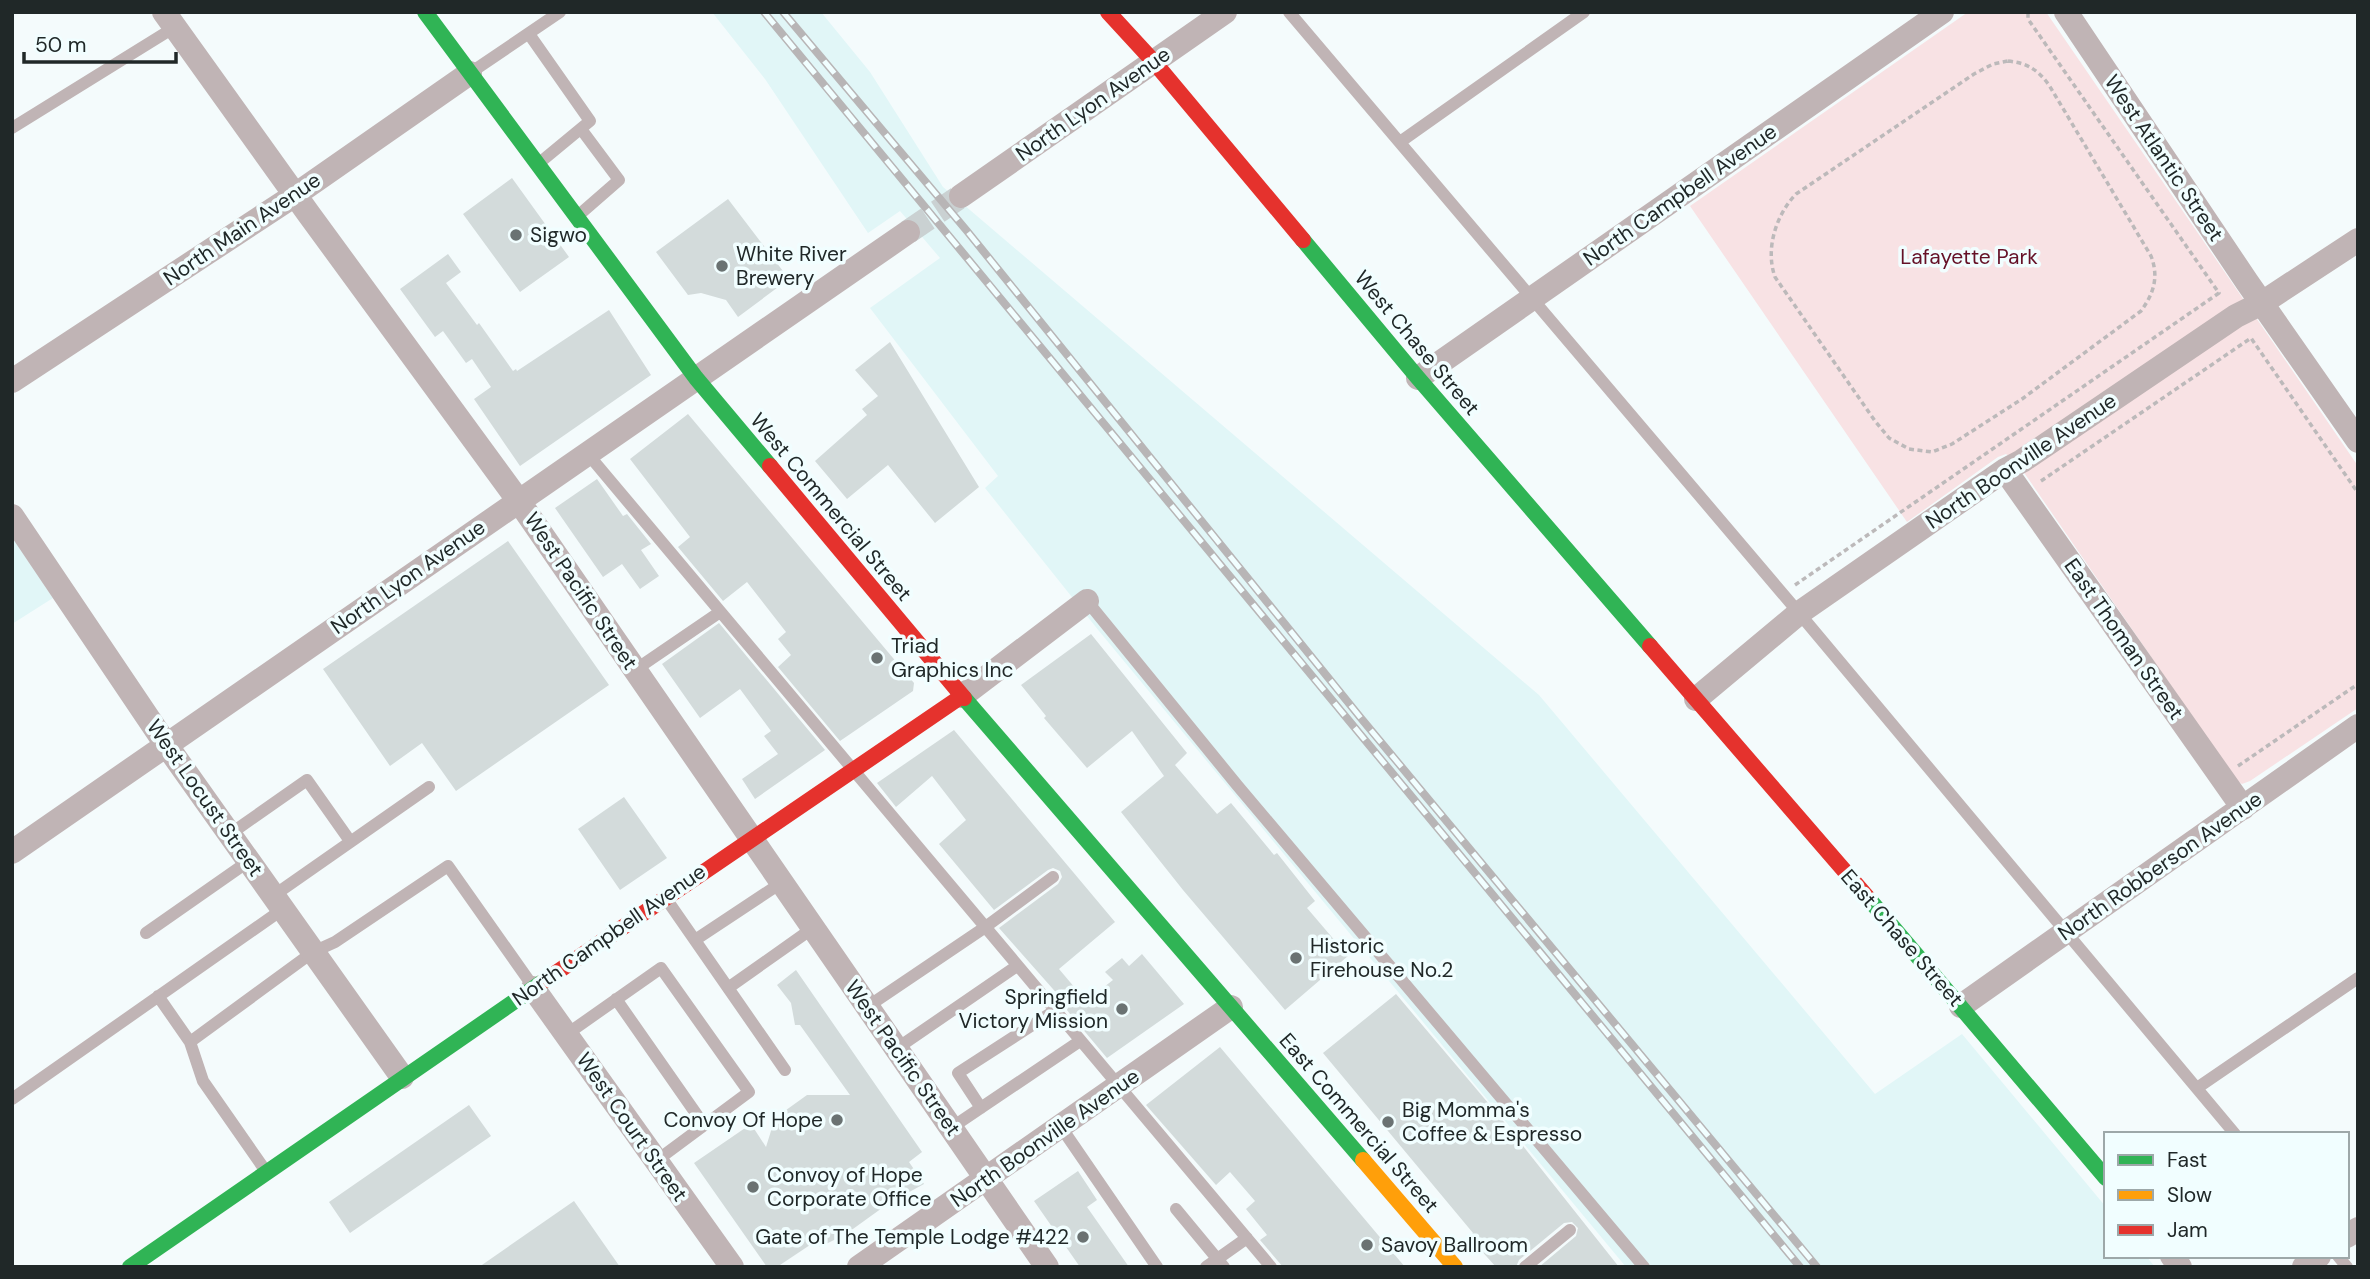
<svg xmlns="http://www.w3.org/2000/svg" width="2370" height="1279" font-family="'DM Sans',sans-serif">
<rect width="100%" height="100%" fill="#f4fbfc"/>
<path fill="#e1f6f7" d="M 712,12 L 821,12 L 870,72 L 943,187 L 1539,695 L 1875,1094 L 1962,1034 L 2106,1207 L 2106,1256 L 2146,1256 L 2155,1267 L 1626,1267 L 1099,631 L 985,488 L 998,476 L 870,308 L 940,258 L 900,211 L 868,233 L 765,79 Z
M 12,537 L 53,598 L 12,624 Z"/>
<path fill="#f8e2e4" d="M 1968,12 L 2046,12 L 2358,466 L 2358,708 L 2250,781 L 2242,784 L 2236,780 L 2016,461 L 2006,454 L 1998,457 L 1907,522 L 1690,206 Z"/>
<path fill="#d3dbdb" d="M 512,178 L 569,257 L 520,292 L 463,214 Z
M 728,199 L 789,279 L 738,317 L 726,300 L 701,293 L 688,295 L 656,252 Z
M 448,254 L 461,272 L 446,283 L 477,325 L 479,323 L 513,371 L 516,369 L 517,371 L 609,310 L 651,375 L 520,466 L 474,399 L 491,387 L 472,359 L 466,363 L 443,331 L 435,337 L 400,289 Z
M 890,342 L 979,487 L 935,523 L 888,465 L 847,499 L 815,461 L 867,415 L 862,409 L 878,396 L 855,370 Z
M 688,414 L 914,683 L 913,691 L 840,741 L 778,667 L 791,655 L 778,639 L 786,632 L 747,582 L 723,601 L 678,547 L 690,537 L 630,459 Z
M 597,479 L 623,516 L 627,514 L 651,544 L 641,550 L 659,576 L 640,589 L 622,564 L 603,577 L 555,508 Z
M 508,541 L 609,685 L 456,791 L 422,743 L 390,766 L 323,669 Z
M 719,623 L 825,750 L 755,799 L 742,779 L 778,754 L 764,736 L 771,731 L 740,689 L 700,718 L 662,664 Z
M 1091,634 L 1187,753 L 1175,765 L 1217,814 L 1231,803 L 1274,855 L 1277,853 L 1315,901 L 1307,908 L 1348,956 L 1285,1010 L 1183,890 L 1121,812 L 1164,776 L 1132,731 L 1087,768 L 1044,718 L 1046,716 L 1021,685 Z
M 954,730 L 1115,922 L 1059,969 L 1086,1001 L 1113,980 L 1105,972 L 1122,958 L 1129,966 L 1142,954 L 1184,1004 L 1107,1058 L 1070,1014 L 1058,998 L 1060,997 L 999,928 L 1058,884 L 1062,877 L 1060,871 L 1053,868 L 1048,870 L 994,910 L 939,844 L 966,820 L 932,776 L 896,807 L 877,783 Z
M 624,797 L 667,858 L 620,890 L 578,829 Z
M 796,970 L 922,1152 L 909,1162 L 924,1184 L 889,1203 L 846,1234 L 820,1247 L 816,1241 L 777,1267 L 767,1267 L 694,1163 L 751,1124 L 766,1147 L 775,1118 L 807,1095 L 850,1095 L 800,1025 L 795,1025 L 791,1003 L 777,985 Z
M 1396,994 L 1500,1117 L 1619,1267 L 1539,1267 L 1576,1236 L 1578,1228 L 1572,1222 L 1564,1223 L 1519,1260 L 1516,1267 L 1496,1267 L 1469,1237 L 1473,1233 L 1323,1053 Z
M 1220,1047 L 1325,1172 L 1405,1267 L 1283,1267 L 1260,1240 L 1267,1235 L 1246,1209 L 1255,1201 L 1230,1172 L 1216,1185 L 1146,1105 Z
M 469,1105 L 491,1136 L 350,1233 L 329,1202 Z
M 1078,1171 L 1097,1200 L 1087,1207 L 1129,1267 L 1080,1267 L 1034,1201 Z
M 574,1201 L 620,1267 L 479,1267 Z"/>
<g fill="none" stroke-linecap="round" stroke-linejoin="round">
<path stroke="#cad1d2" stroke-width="24" stroke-dasharray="24 12" stroke-linecap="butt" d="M 908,232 L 961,196"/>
<path stroke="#bcb9ba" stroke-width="3.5" stroke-dasharray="5 3.5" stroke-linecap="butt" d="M 2008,61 C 2027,63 2037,69 2049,85 L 2151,256 C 2159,277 2154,293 2141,311 L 2022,399 L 1952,444 L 1932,452 L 1909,449 L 1889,438 L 1875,421 L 1775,277 C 1765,249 1776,215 1796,194 L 1974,74 L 1993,64 Z
M 2041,481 L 2251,338 L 2358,493
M 1795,585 L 2219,293 L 2028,19 L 2028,12
M 2238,766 L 2358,684"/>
<path stroke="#c0b4b5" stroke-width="12" d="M 1289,12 L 1799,613 L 2235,1134
M 529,34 L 590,121 L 538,164
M 473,71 L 560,12
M 12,128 L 175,27
M 1400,142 L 1584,12
M 580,214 L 619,180 L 581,129
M 587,453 L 1271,1267
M 1087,601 L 1237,785 L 1644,1267
M 635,670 L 720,612
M 230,834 L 307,780 L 350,841
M 273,896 L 429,787
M 667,900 L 785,1070
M 146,933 L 249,861
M 695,940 L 781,883
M 728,988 L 813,928
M 158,996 L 190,1042 L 313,952 L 335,942 L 448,866 L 532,985
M 616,999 L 704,1125
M 867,1007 L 984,928 L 1053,877
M 567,1034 L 661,968 L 749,1092 L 656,1161
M 190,1042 L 203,1081 L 265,1170
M 896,1049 L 1017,966
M 2197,1088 L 2358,978
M 12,1099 L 283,909
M 981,1108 L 958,1073 L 1054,1011
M 1061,1127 L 1157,1267
M 951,1128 L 1080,1041
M 1176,1209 L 1224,1267
M 2338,1256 L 2347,1267
M 1206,1267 L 1247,1238
M 1525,1267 L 1570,1230"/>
<path stroke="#c0b4b5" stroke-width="24" d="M 164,12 L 308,213 L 518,500 L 1047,1267
M 2066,12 L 2247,282 L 2358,441
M 961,196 L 1225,12
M 1418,378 L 1942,12
M 12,381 L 295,195 L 470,73
M 2005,470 L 2243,808
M 12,516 L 167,746 L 402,1077
M 962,696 L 1087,601
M 1696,699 L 1799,613 L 2005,470 L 2022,461 L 2236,316 L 2262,303 L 2358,240
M 12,852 L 908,232
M 533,988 L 732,1267
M 1961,1006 L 2358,726
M 2347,1236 L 2358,1229
M 2172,1256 L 2180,1267
M 859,1267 L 1231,1007
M 2304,1267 L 2319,1256"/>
<path stroke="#30b455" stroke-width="16" d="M 425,12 L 696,378 L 770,466
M 1303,240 L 1418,378 L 1650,646
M 964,698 L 1363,1160
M 1868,898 L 2106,1178
M 130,1267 L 544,981"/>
<path stroke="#ff9f0a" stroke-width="16" d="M 1363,1160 L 1455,1267"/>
<path stroke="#e5322d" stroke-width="16" d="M 1108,12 L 1154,62 L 1303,240
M 770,466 L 964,698
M 1650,646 L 1868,898
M 544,981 L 962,696"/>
<defs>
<path id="rail" d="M 764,12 L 1800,1267
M 783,12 L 967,231 L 1360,717 L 1817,1267"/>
</defs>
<use href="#rail" stroke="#b8b5b6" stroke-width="8"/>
<use href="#rail" stroke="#f1feff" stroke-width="5" stroke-dasharray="16" stroke-linecap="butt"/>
</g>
<g fill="#6a7272" stroke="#f1feff" stroke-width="2.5">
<circle cx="516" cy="235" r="7"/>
<circle cx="722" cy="266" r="7"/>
<circle cx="877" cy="658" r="7"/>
<circle cx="1296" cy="958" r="7"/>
<circle cx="1122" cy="1009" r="7"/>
<circle cx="837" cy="1120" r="7"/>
<circle cx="1388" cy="1122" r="7"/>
<circle cx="753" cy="1187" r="7"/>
<circle cx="1083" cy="1237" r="7"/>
<circle cx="1367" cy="1245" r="7"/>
</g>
<g text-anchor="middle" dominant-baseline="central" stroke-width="7" stroke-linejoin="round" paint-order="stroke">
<g font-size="21" fill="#202828" stroke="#f1feff">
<text transform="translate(1093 104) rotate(-35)">North Lyon Avenue</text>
<text transform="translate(2164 158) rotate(56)">West Atlantic Street</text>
<text transform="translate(1680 195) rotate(-35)">North Campbell Avenue</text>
<text transform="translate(242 229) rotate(-34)">North Main Avenue</text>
<text transform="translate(1417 343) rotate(50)">West Chase Street</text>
<text transform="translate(2021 461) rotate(-34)">North Boonville Avenue</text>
<text transform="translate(831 507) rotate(50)">West Commercial Street</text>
<text transform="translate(408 577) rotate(-35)">North Lyon Avenue</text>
<text transform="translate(581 591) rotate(56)">West Pacific Street</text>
<text transform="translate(2124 639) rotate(55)">East Thoman Street</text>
<text transform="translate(205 798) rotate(55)">West Locust Street</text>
<text transform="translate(2160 866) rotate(-35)">North Robberson Avenue</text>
<text transform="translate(609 935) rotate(-35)">North Campbell Avenue</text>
<text transform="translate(1902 938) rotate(49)">East Chase Street</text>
<text transform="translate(903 1058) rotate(55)">West Pacific Street</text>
<text transform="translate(1359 1123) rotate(49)">East Commercial Street</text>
<text transform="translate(632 1127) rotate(55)">West Court Street</text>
<text transform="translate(1045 1138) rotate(-35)">North Boonville Avenue</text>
</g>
<g font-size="21" fill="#202828" stroke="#f1feff" text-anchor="start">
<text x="530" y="235">Sigwo</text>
<text x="736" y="254">White River<tspan x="736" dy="24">Brewery</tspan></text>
<text x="891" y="646">Triad<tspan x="891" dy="24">Graphics Inc</tspan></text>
<text x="1310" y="946">Historic<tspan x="1310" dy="24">Firehouse No.2</tspan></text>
<text x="1108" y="997" text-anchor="end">Springfield<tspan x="1108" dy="24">Victory Mission</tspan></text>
<text x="1402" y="1110">Big Momma's<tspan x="1402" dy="24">Coffee &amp; Espresso</tspan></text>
<text x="823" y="1120" text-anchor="end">Convoy Of Hope</text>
<text x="767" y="1175">Convoy of Hope<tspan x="767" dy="24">Corporate Office</tspan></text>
<text x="1069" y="1237" text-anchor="end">Gate of The Temple Lodge #422</text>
<text x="1381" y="1245">Savoy Ballroom</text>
</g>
<g font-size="21" fill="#651127" stroke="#f1feff">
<text x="1969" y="257">Lafayette Park</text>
</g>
</g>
<rect width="2370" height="1279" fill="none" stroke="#202828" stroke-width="28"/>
<rect x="2104" y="1132" width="245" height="126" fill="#f1feff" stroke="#9da8a9" stroke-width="2"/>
<rect x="2118" y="1155" width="35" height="10" fill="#30b455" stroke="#9da8a9" stroke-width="2"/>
<text x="2167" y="1167" font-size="21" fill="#202828">Fast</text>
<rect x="2118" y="1190" width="35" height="10" fill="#ff9f0a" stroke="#9da8a9" stroke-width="2"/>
<text x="2167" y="1202" font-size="21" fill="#202828">Slow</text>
<rect x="2118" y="1225" width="35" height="10" fill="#e5322d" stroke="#9da8a9" stroke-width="2"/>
<text x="2167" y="1237" font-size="21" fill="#202828">Jam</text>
<path d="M24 52v10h152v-10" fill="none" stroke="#202828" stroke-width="3.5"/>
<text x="35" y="52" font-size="21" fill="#202828" stroke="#f1feff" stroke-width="5" paint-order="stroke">50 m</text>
</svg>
